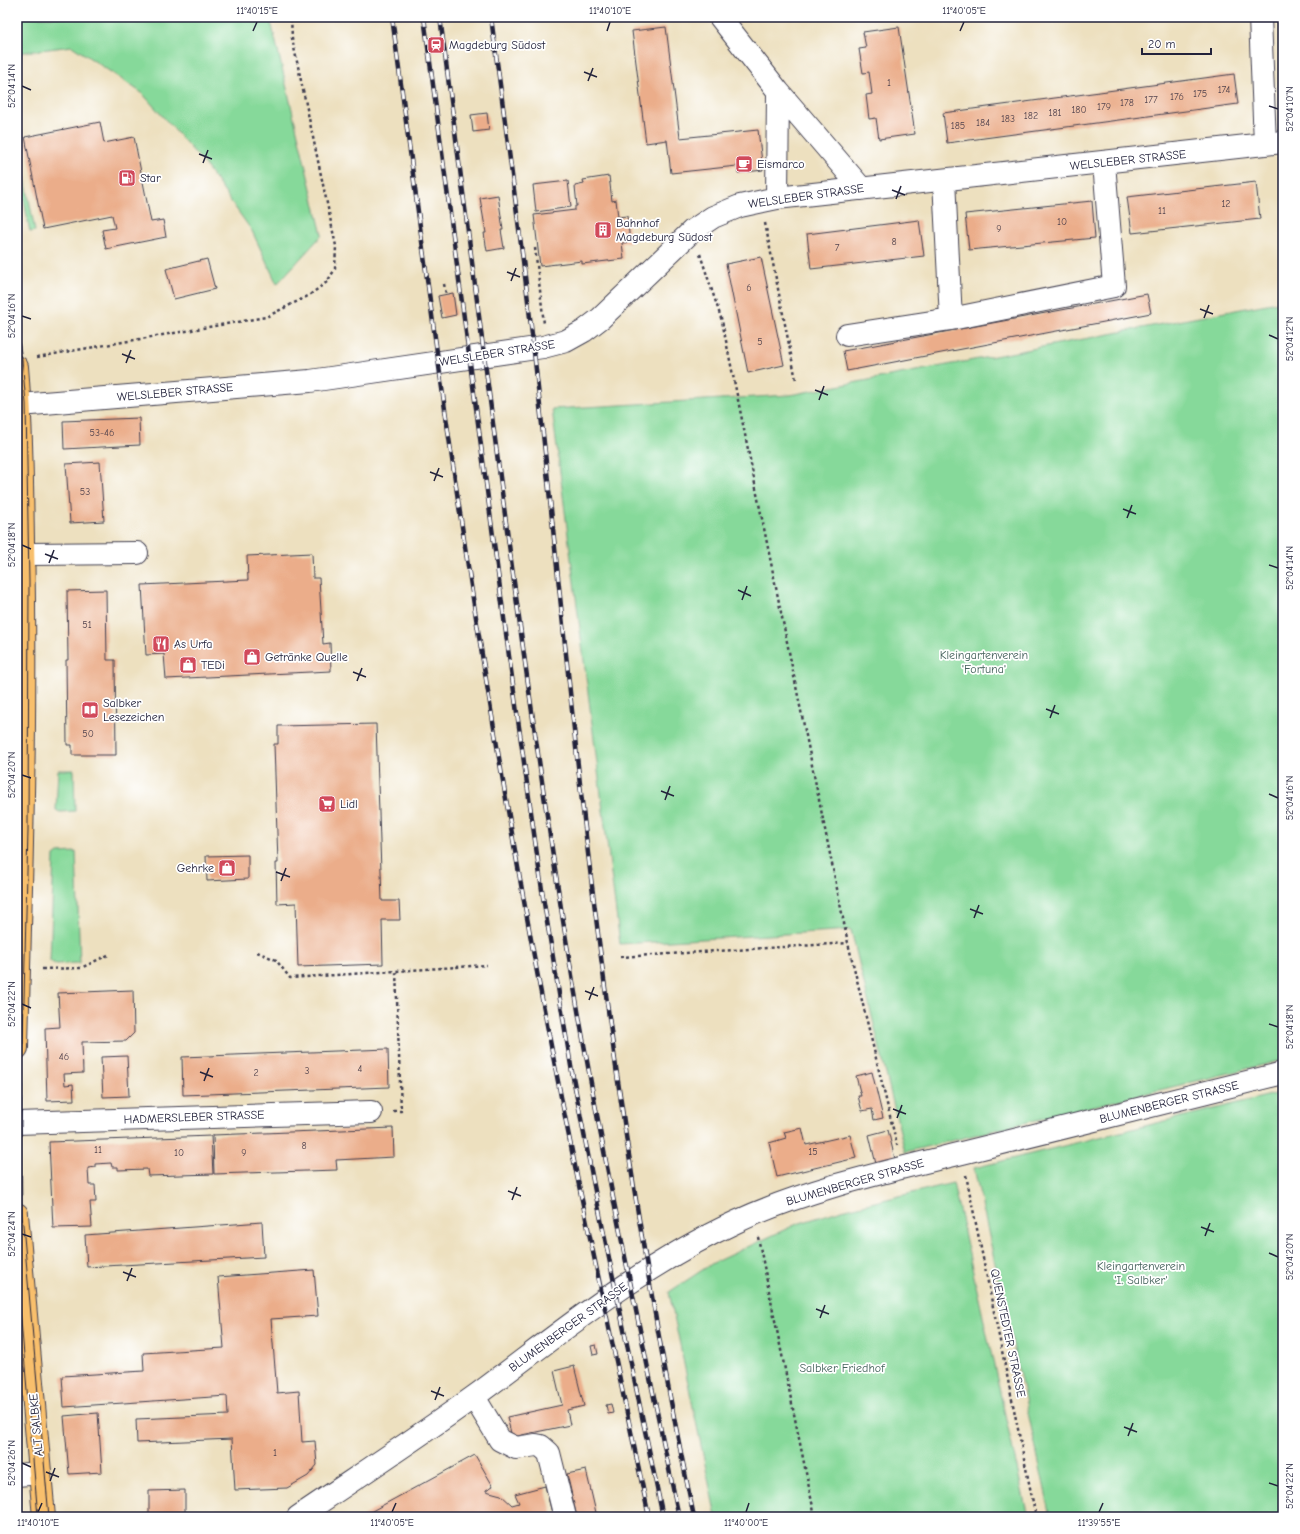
<svg xmlns="http://www.w3.org/2000/svg" width="1300" height="1534" font-family="'Comic Neue',sans-serif">
<rect width="100%" height="100%" fill="#fff"/>
<filter id="ink" filterUnits="userSpaceOnUse"><feTurbulence type="fractalNoise" baseFrequency=".025" numOctaves="2"/><feDisplacementMap in="SourceGraphic" scale="8" xChannelSelector="R" yChannelSelector="G"/><feConvolveMatrix kernelMatrix="1 2 1 2 8 2 1 2 1" color-interpolation-filters="sRGB"/></filter>
<filter id="wash" filterUnits="userSpaceOnUse"><feTurbulence type="fractalNoise" baseFrequency=".012" numOctaves="4" result="noise"/><feDisplacementMap in="SourceGraphic" scale="16" xChannelSelector="R" yChannelSelector="G"/><feGaussianBlur stdDeviation="0.9" result="paint"/><feColorMatrix in="noise" values="0 0 0 0 0 0 0 0 0 0 0 0 0 0 0 0 0 1.4 0 .05"/><feComposite in="paint" operator="in"/></filter>
<g filter="url(#wash)">
<rect width="100%" height="100%" fill="#ede0bf"/>
<path fill="#86d99a" stroke="#547e6a" d="M 17,17 L 268,17 L 272,26 L 322,235 L 277,284 L 252,231 L 203,162 L 142,93 L 72,46 L 17,53 Z
M 17,136 L 35,231 L 30,232 L 17,163 Z
M 1283,301 L 1283,1060 L 905,1152 L 851,930 L 620,944 L 552,409 L 790,395 Z
M 58,770 L 74,770 L 75,811 L 60,812 L 56,810 Z
M 76,852 L 80,963 L 55,964 L 50,961 L 54,856 L 58,853 Z
M 1283,1092 L 1283,1517 L 1051,1517 L 974,1168 Z
M 953,1183 L 1028,1517 L 716,1517 L 669,1292 L 713,1263 L 797,1224 L 842,1210 Z"/>
<g id="blocks">
<path fill="#ebad8a" d="M 666,27 L 680,138 L 758,130 L 763,170 L 738,173 L 737,166 L 671,173 L 667,140 L 646,143 L 632,31 Z
M 899,27 L 915,134 L 879,139 L 876,118 L 869,119 L 866,95 L 872,94 L 869,72 L 863,73 L 859,49 L 866,48 L 863,32 Z
M 1234,74 L 1238,104 L 947,143 L 943,113 Z
M 487,113 L 489,130 L 473,132 L 471,115 Z
M 100,122 L 104,143 L 134,137 L 151,222 L 163,220 L 166,237 L 106,249 L 102,230 L 115,228 L 112,215 L 43,229 L 25,137 Z
M 609,176 L 612,201 L 616,200 L 618,217 L 627,216 L 630,242 L 622,243 L 624,259 L 582,264 L 582,261 L 540,266 L 534,215 L 575,210 L 575,206 L 577,206 L 575,186 L 584,184 L 583,180 Z
M 568,181 L 571,207 L 536,212 L 533,185 Z
M 1256,182 L 1260,219 L 1132,233 L 1127,197 Z
M 498,195 L 503,230 L 501,230 L 504,248 L 487,251 L 484,233 L 486,233 L 480,198 Z
M 1092,201 L 1095,238 L 969,250 L 965,214 Z
M 919,220 L 924,256 L 811,269 L 807,234 Z
M 761,257 L 784,365 L 748,373 L 726,264 Z
M 207,259 L 215,289 L 174,299 L 166,269 Z
M 453,293 L 456,315 L 442,318 L 438,296 Z
M 1147,294 L 1151,313 L 847,371 L 843,351 Z
M 139,418 L 140,445 L 64,449 L 63,421 Z
M 100,462 L 104,521 L 70,523 L 66,464 Z
M 312,553 L 313,578 L 319,578 L 323,644 L 330,643 L 331,671 L 166,679 L 164,654 L 146,655 L 142,585 L 248,580 L 247,556 Z
M 106,590 L 107,660 L 115,660 L 116,755 L 72,755 L 72,745 L 67,745 L 66,660 L 68,660 L 67,591 Z
M 376,724 L 382,901 L 399,901 L 400,920 L 382,920 L 383,964 L 298,967 L 296,903 L 277,904 L 276,863 L 278,863 L 274,744 L 278,744 L 278,726 Z
M 248,855 L 248,879 L 207,881 L 206,856 Z
M 133,990 L 134,1033 L 126,1041 L 82,1042 L 83,1073 L 64,1074 L 65,1085 L 73,1084 L 74,1100 L 47,1101 L 45,1028 L 60,1027 L 58,993 Z
M 388,1049 L 389,1087 L 183,1095 L 182,1057 Z
M 127,1056 L 129,1096 L 103,1097 L 101,1057 Z
M 872,1072 L 883,1118 L 874,1120 L 872,1109 L 862,1111 L 858,1096 L 861,1096 L 856,1076 Z
M 393,1128 L 394,1157 L 336,1160 L 337,1170 L 214,1174 L 213,1135 Z
M 802,1128 L 806,1145 L 850,1135 L 856,1158 L 777,1177 L 769,1143 L 786,1138 L 784,1132 Z
M 888,1130 L 895,1159 L 876,1164 L 869,1135 Z
M 211,1136 L 213,1174 L 148,1176 L 147,1169 L 118,1170 L 118,1167 L 112,1167 L 111,1163 L 95,1164 L 95,1167 L 88,1168 L 89,1185 L 95,1185 L 96,1202 L 90,1202 L 92,1227 L 53,1228 L 49,1142 Z
M 262,1222 L 264,1257 L 87,1267 L 85,1235 Z
M 314,1270 L 318,1316 L 271,1319 L 277,1393 L 299,1391 L 302,1442 L 315,1441 L 317,1465 L 308,1476 L 287,1488 L 235,1490 L 232,1439 L 137,1443 L 136,1419 L 228,1415 L 227,1396 L 64,1407 L 62,1376 L 144,1371 L 143,1353 L 224,1348 L 218,1277 Z
M 596,1345 L 598,1354 L 593,1355 L 591,1346 Z
M 574,1366 L 584,1406 L 567,1410 L 570,1425 L 512,1437 L 507,1417 L 562,1405 L 554,1371 Z
M 611,1404 L 613,1413 L 608,1414 L 606,1405 Z
M 98,1413 L 102,1472 L 69,1474 L 64,1416 Z
M 475,1455 L 493,1486 L 486,1490 L 486,1491 L 501,1495 L 512,1505 L 519,1503 L 515,1494 L 545,1486 L 553,1517 L 361,1517 Z
M 586,1470 L 597,1517 L 577,1517 L 567,1474 Z
M 185,1490 L 185,1517 L 149,1517 L 149,1491 Z"/>
</g>
</g>
<g filter="url(#ink)">
<use href="#blocks" fill-opacity="0" stroke="#403e4f" stroke-width="1"/>
<g fill="none" stroke-linecap="round" stroke-linejoin="round">
<defs>
<path id="minor" d="M 720,17 L 778,91 L 777,198
M 1260,17 L 1265,144
M 778,91 L 862,189
M 951,319 L 1114,286 L 1104,163
M 847,335 L 951,319 L 944,180
M 20,405 L 310,381 L 543,347 L 566,341 L 584,331 L 601,318 L 692,231 L 713,217 L 740,206 L 777,198 L 1283,142
M 23,556 L 29,554 L 137,553
M 17,1123 L 371,1112
M 474,1397 L 500,1440 L 516,1448 L 536,1445 L 541,1446 L 549,1453 L 565,1517
M 17,1475 L 40,1473
M 298,1517 C 357,1477 417,1438 475,1396 C 559,1334 640,1266 736,1222 C 811,1187 898,1169 978,1149 C 1080,1124 1181,1098 1283,1073"/>
<path id="major" d="M 17,367 C 22,425 22,484 23,542 C 27,711 21,879 17,1048
M 17,1214 L 44,1517"/>
</defs>
<use href="#minor" stroke="#403e4f" stroke-width="24"/>
<use href="#major" stroke="#403e4f" stroke-width="24"/>
<path stroke="#403e4f" stroke-width="2.5" stroke-dasharray="3 3" stroke-linecap="butt" d="M 765,223 L 796,380
M 535,248 L 544,324
M 700,254 L 722,321 L 848,943 L 897,1145
M 444,284 L 446,294
M 37,357 L 266,317 L 308,296 L 327,282 L 335,269 L 336,246 L 292,38 L 291,17
M 257,952 L 276,960 L 290,978 L 487,965
M 620,957 L 848,943
M 42,969 L 81,968 L 108,955
M 393,1111 L 401,1111 L 396,971
M 966,1175 L 1036,1517
M 758,1237 L 815,1517"/>
<use href="#minor" stroke="#fff" stroke-width="22"/>
<use href="#major" stroke="#f8bf6c" stroke-width="22"/>
<path stroke="#22223b" stroke-width="1" d="M 17,329 L 22,359 L 26,404 L 29,583 L 28,830 L 21,1123 L 22,1214 L 49,1517
M 17,511 L 19,589 L 17,873
M 17,1274 L 38,1517"/>
<defs>
<path id="rail" d="M 392,17 C 421,232 448,447 483,661 C 512,840 544,1018 581,1195 C 603,1303 627,1410 649,1517
M 424,17 L 509,656 L 543,897 L 572,1072 L 595,1191 L 663,1517
M 440,17 C 479,310 514,603 559,895 C 591,1104 636,1310 679,1517
M 491,17 C 507,138 524,258 537,379 C 556,548 571,718 592,886 C 618,1098 650,1308 694,1517"/>
</defs>
<use href="#rail" stroke="#22223b" stroke-width="4.5"/>
<use href="#rail" stroke="#fff" stroke-width="3" stroke-dasharray="9" stroke-linecap="butt"/>
</g>
</g>
<path fill="none" stroke="#22223b" stroke-width="1.5" d="M 253,31 L 257,22M 607,31 L 610,22M 960,31 L 964,22M 584,72 L 597,77M 588,81 L 593,68M 22,86 L 31,90M 1269,106 L 1278,109M 199,154 L 212,159M 203,163 L 208,150M 892,190 L 905,195M 896,199 L 901,186M 507,272 L 520,277M 511,281 L 516,268M 1200,309 L 1213,314M 22,316 L 31,319M 1204,318 L 1209,305M 1269,335 L 1278,339M 122,354 L 135,359M 126,363 L 131,350M 815,390 L 828,395M 819,400 L 824,386M 430,472 L 443,477M 434,481 L 439,468M 1123,509 L 1136,514M 1127,518 L 1132,505M 22,545 L 31,549M 45,554 L 58,559M 49,563 L 54,550M 1269,565 L 1278,568M 738,590 L 751,596M 742,600 L 747,586M 353,672 L 366,677M 357,681 L 362,668M 1046,709 L 1059,714M 1050,718 L 1055,705M 22,775 L 31,778M 661,791 L 674,796M 1269,794 L 1278,798M 665,800 L 670,786M 276,872 L 290,877M 281,881 L 286,868M 970,909 L 983,914M 974,918 L 979,905M 585,991 L 598,996M 589,1000 L 594,987M 22,1004 L 31,1008M 1269,1024 L 1278,1027M 200,1072 L 213,1077M 204,1081 L 209,1068M 893,1109 L 906,1114M 897,1118 L 902,1105M 508,1191 L 521,1196M 512,1200 L 517,1187M 1201,1227 L 1214,1232M 22,1234 L 31,1237M 1205,1236 L 1210,1223M 1269,1253 L 1278,1257M 123,1272 L 136,1277M 127,1281 L 132,1268M 816,1309 L 829,1314M 820,1318 L 825,1305M 431,1391 L 444,1396M 435,1400 L 440,1387M 1124,1427 L 1137,1432M 1128,1436 L 1133,1423M 22,1463 L 31,1467M 46,1472 L 59,1477M 50,1481 L 55,1468M 1269,1483 L 1278,1486M 38,1512 L 42,1503M 392,1512 L 396,1503M 746,1512 L 749,1503M 1099,1512 L 1103,1503"/>
<defs>
<symbol id="station-square" viewBox="-11 -11 22 22"><rect x="-9" y="-9" width="18" height="18" rx="4" fill="#d1495b" stroke="#fff"/><path d="M-3-6H3Q5-6 5-4V2Q5 4 3 4L4.5 6H3L1.5 4h-3L-3 6H-4.5L-3 4Q-5 4-5 2V-4Q-5-6-3-6ZM-3.5-4v3h7v-3ZM-3.5 1v1.5H-2V1ZM2 1v1.5H3.5V1Z" fill="#fff"/></symbol>
<symbol id="cafe-square" viewBox="-11 -11 22 22"><rect x="-9" y="-9" width="18" height="18" rx="4" fill="#d1495b" stroke="#fff"/><path d="M-5.5-4.5H6V0H3Q3 3.5 0 3.5H-2.5Q-5.5 3.5-5.5 0ZM3-3.2v2h1.7v-2ZM-6 4.5H4V6H-6Z" fill="#fff"/></symbol>
<symbol id="fuel-square" viewBox="-11 -11 22 22"><rect x="-9" y="-9" width="18" height="18" rx="4" fill="#d1495b" stroke="#fff"/><path d="M-5.5-6h7V0h2V4h1.3V-2.5L3-4.5l.8-.8L6-3V5H2.5V1h-1V6h-7ZM-4.2-4.7v3.2H.2V-4.7Z" fill="#fff"/></symbol>
<symbol id="building-square" viewBox="-11 -11 22 22"><rect x="-9" y="-9" width="18" height="18" rx="4" fill="#d1495b" stroke="#fff"/><path d="M-4-6H4V6H1V3H-1V6H-4ZM-2.5-4.3h1.7v1.8h-1.7ZM.8-4.3h1.7v1.8H.8ZM-2.5-1h1.7V.8h-1.7ZM.8-1h1.7V.8H.8Z" fill="#fff"/></symbol>
<symbol id="restaurant-square" viewBox="-11 -11 22 22"><rect x="-9" y="-9" width="18" height="18" rx="4" fill="#d1495b" stroke="#fff"/><path d="M-5-6h1v4h1v-4h1v4h1v-4h1v5L-1.5 .5V6h-2V.5L-5-1ZM5-6V6H3V1.5H1.5Q1.5-4 5-6Z" fill="#fff"/></symbol>
<symbol id="shop-square" viewBox="-11 -11 22 22"><rect x="-9" y="-9" width="18" height="18" rx="4" fill="#d1495b" stroke="#fff"/><path d="M-5-2.5h2.3a2.7 3.5 0 0 1 5.4 0H5L5.5 6h-11ZM-1.5-2.5h3a1.5 2.3 0 0 0-3 0Z" fill="#fff"/></symbol>
<symbol id="library-square" viewBox="-11 -11 22 22"><rect x="-9" y="-9" width="18" height="18" rx="4" fill="#d1495b" stroke="#fff"/><path d="M-6-4Q-3-5.5-.7-3.5V5Q-3 3-6 4ZM6-4Q3-5.5 .7-3.5V5Q3 3 6 4Z" fill="#fff"/></symbol>
<symbol id="supermarket-square" viewBox="-11 -11 22 22"><rect x="-9" y="-9" width="18" height="18" rx="4" fill="#d1495b" stroke="#fff"/><path d="M-6-5.5h2.5l.6 2H6L4.5 2H-2.5L-4.4-4H-6ZM-1.5 3.2a1.3 1.3 0 1 0 .1 0ZM3 3.2a1.3 1.3 0 1 0 .1 0Z" fill="#fff"/></symbol>
</defs>
<g fill-rule="evenodd">
<use href="#station-square" x="426" y="35" width="20" height="20"/>
<use href="#cafe-square" x="734" y="154" width="20" height="20"/>
<use href="#fuel-square" x="117" y="168" width="20" height="20"/>
<use href="#building-square" x="593" y="220" width="20" height="20"/>
<use href="#restaurant-square" x="151" y="634" width="20" height="20"/>
<use href="#shop-square" x="242" y="647" width="20" height="20"/>
<use href="#shop-square" x="178" y="655" width="20" height="20"/>
<use href="#library-square" x="80" y="700" width="20" height="20"/>
<use href="#supermarket-square" x="317" y="794" width="20" height="20"/>
<use href="#shop-square" x="217" y="858" width="20" height="20"/>
</g>
<g text-anchor="middle" dominant-baseline="central" stroke-width="3.5" stroke-linejoin="round" paint-order="stroke">
<g font-size="10" fill="#54454f">
<text x="889" y="83">1</text>
<text x="1224" y="90">174</text>
<text x="1200" y="94">175</text>
<text x="1177" y="97">176</text>
<text x="1151" y="100">177</text>
<text x="1127" y="103">178</text>
<text x="1104" y="107">179</text>
<text x="1079" y="110">180</text>
<text x="1055" y="113">181</text>
<text x="1031" y="116">182</text>
<text x="1008" y="119">183</text>
<text x="983" y="123">184</text>
<text x="958" y="126">185</text>
<text x="1226" y="204">12</text>
<text x="1162" y="211">11</text>
<text x="1062" y="222">10</text>
<text x="999" y="229">9</text>
<text x="894" y="242">8</text>
<text x="837" y="248">7</text>
<text x="749" y="288">6</text>
<text x="760" y="342">5</text>
<text x="102" y="433">53-46</text>
<text x="85" y="492">53</text>
<text x="87" y="625">51</text>
<text x="88" y="734">50</text>
<text x="64" y="1057">46</text>
<text x="360" y="1069">4</text>
<text x="307" y="1071">3</text>
<text x="256" y="1073">2</text>
<text x="304" y="1146">8</text>
<text x="98" y="1150">11</text>
<text x="813" y="1152">15</text>
<text x="179" y="1153">10</text>
<text x="244" y="1153">9</text>
<text x="275" y="1453">1</text>
</g>
<g font-size="12" fill="#22223b" stroke="#fff" text-anchor="start">
<text x="449" y="45">Magdeburg Südost</text>
<text x="757" y="164">Eismarco</text>
<text x="140" y="178">Star</text>
<text x="616" y="223">Bahnhof<tspan x="616" dy="14">Magdeburg Südost</tspan></text>
<text x="174" y="644">As Urfa</text>
<text x="265" y="657">Getränke Quelle</text>
<text x="201" y="665">TEDi</text>
<text x="103" y="703">Salbker<tspan x="103" dy="14">Lesezeichen</tspan></text>
<text x="340" y="804">Lidl</text>
<text x="214" y="868" text-anchor="end">Gehrke</text>
</g>
<g font-size="12" fill="#22223b" stroke="#fff">
<text transform="translate(1128 160) rotate(-6)">WELSLEBER STRASSE</text>
<text transform="translate(806 196) rotate(-8)">WELSLEBER STRASSE</text>
<text transform="translate(497 353) rotate(-9)">WELSLEBER STRASSE</text>
<text transform="translate(175 392) rotate(-5)">WELSLEBER STRASSE</text>
<text transform="translate(1169 1102) rotate(-14)">BLUMENBERGER STRASSE</text>
<text transform="translate(194 1117) rotate(-2)">HADMERSLEBER STRASSE</text>
<text transform="translate(855 1182) rotate(-16)">BLUMENBERGER STRASSE</text>
<text transform="translate(568 1327) rotate(-36)">BLUMENBERGER STRASSE</text>
<text transform="translate(1008 1333) rotate(78)">QUENSTEDTER STRASSE</text>
<text transform="translate(36 1425) rotate(-95)">ALT SALBKE</text>
</g>
<g font-size="12" fill="#45625c" stroke="#fff">
<text x="984" y="655">Kleingartenverein<tspan x="984" dy="14">'Fortuna'</tspan></text>
<text x="1141" y="1266">Kleingartenverein<tspan x="1141" dy="14">'I. Salbker'</tspan></text>
<text x="842" y="1368">Salbker Friedhof</text>
</g>
</g>
<rect width="1300" height="1534" fill="none" stroke="#fff" stroke-width="44"/>
<path d="M1142 48v6h69v-6" fill="none" stroke="#22223b" stroke-width="2"/>
<text x="1148" y="48" font-size="12" fill="#22223b" stroke="#ffffff" stroke-width="3" paint-order="stroke">20 m</text>
<rect x="22" y="22" width="1256" height="1490" fill="none" stroke="#22223b" stroke-width="1.5"/>
<g font-size="10" text-anchor="middle" fill="#22223b">
<text x="257" y="14">11°40'15"E</text>
<text x="610" y="14">11°40'10"E</text>
<text x="964" y="14">11°40'05"E</text>
<text transform="translate(11 86) rotate(-90)" y="4">52°04'14"N</text>
<text transform="translate(1289 109) rotate(-90)" y="4">52°04'10"N</text>
<text transform="translate(11 316) rotate(-90)" y="4">52°04'16"N</text>
<text transform="translate(1289 339) rotate(-90)" y="4">52°04'12"N</text>
<text transform="translate(11 545) rotate(-90)" y="4">52°04'18"N</text>
<text transform="translate(1289 568) rotate(-90)" y="4">52°04'14"N</text>
<text transform="translate(11 775) rotate(-90)" y="4">52°04'20"N</text>
<text transform="translate(1289 798) rotate(-90)" y="4">52°04'16"N</text>
<text transform="translate(11 1004) rotate(-90)" y="4">52°04'22"N</text>
<text transform="translate(1289 1027) rotate(-90)" y="4">52°04'18"N</text>
<text transform="translate(11 1234) rotate(-90)" y="4">52°04'24"N</text>
<text transform="translate(1289 1257) rotate(-90)" y="4">52°04'20"N</text>
<text transform="translate(11 1463) rotate(-90)" y="4">52°04'26"N</text>
<text transform="translate(1289 1486) rotate(-90)" y="4">52°04'22"N</text>
<text x="38" y="1526">11°40'10"E</text>
<text x="392" y="1526">11°40'05"E</text>
<text x="746" y="1526">11°40'00"E</text>
<text x="1099" y="1526">11°39'55"E</text>
</g>
</svg>
